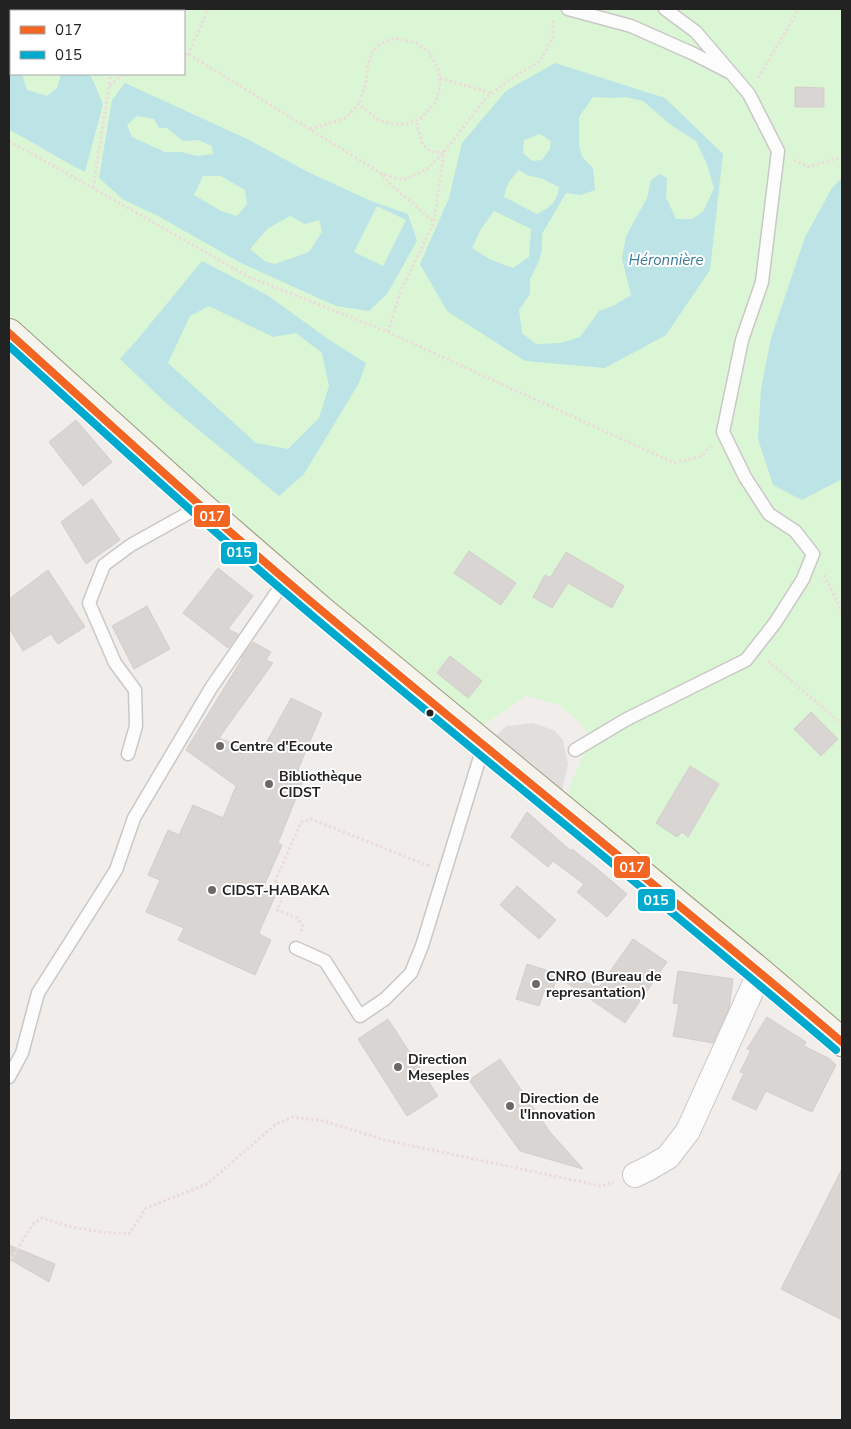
<svg xmlns="http://www.w3.org/2000/svg" width="851" height="1429" font-family="'Nunito Sans',sans-serif">
<rect width="100%" height="100%" fill="#f0edea"/>
<path fill="#dbf6d5" fill-rule="evenodd" d="M 9,9 L 842,9 L 842,1040 L 564,800 L 590,739 L 582,724 L 559,705 L 526,696 L 482,726 L 259,543 L 58,361 L 9,318 ZM 11,11 L 184,11 L 184,74 L 11,74 Z"/>
<path fill="#e0dfde" d="M 532,723 L 554,730 L 563,740 L 568,764 L 562,791 L 529,761 L 495,736 L 507,726 Z"/>
<path fill="#bce3e5" fill-rule="evenodd" d="M 9,24 L 11,25 L 11,74 L 22,74 L 27,90 L 47,96 L 57,88 L 61,74 L 90,74 L 103,104 L 85,172 C 59,159 35,143 9,130 Z
M 555,63 L 665,98 L 723,154 L 710,270 L 666,335 L 605,368 L 525,361 L 447,311 L 420,264 L 449,198 L 462,143 L 506,91 ZM 593,97 L 611,98 L 625,97 L 643,101 L 671,125 L 696,141 L 707,164 L 714,188 L 703,212 L 692,219 L 676,219 L 666,197 L 667,178 L 660,174 L 651,180 L 647,198 L 626,236 L 622,259 L 631,295 L 615,305 L 599,311 L 580,337 L 560,343 L 536,344 L 522,333 L 519,310 L 530,294 L 530,279 L 539,261 L 542,250 L 542,234 L 566,193 L 581,195 L 595,190 L 593,168 L 582,157 L 579,145 L 579,117 ZM 540,134 L 551,141 L 550,149 L 542,160 L 532,161 L 523,153 L 524,140 ZM 519,170 L 527,175 L 543,179 L 559,187 C 557,202 551,207 537,214 L 504,197 C 506,185 511,178 519,170 ZM 494,211 L 531,229 L 529,257 L 513,268 L 491,260 L 472,248 L 481,229 Z
M 125,83 L 247,139 L 308,172 L 371,201 L 408,214 L 417,241 L 387,294 L 369,311 L 336,306 L 241,263 L 158,216 L 124,200 L 99,178 L 112,100 ZM 137,116 L 154,119 L 159,128 L 167,128 L 183,141 L 198,140 L 212,146 L 213,154 L 197,156 L 181,152 L 165,152 L 132,137 L 127,125 ZM 203,176 L 221,176 L 245,190 L 247,204 L 237,216 L 221,211 L 194,195 ZM 377,206 L 406,220 L 383,266 L 354,252 ZM 290,216 L 305,224 L 319,220 L 322,232 L 309,252 L 275,264 L 266,262 L 250,249 L 267,229 Z
M 842,178 L 842,482 L 840,480 L 802,500 L 773,485 L 758,439 L 761,389 L 771,338 L 805,237 L 832,188 Z
M 202,261 L 267,295 L 331,341 L 366,363 L 359,383 L 304,474 L 279,496 L 166,403 L 120,359 L 137,340 ZM 209,306 L 273,337 L 296,333 L 322,353 L 329,386 L 319,418 L 288,449 L 256,443 L 168,363 L 190,316 Z"/>
<path fill="#d9d5d3" stroke="#d4cecb" d="M 795,87 L 824,88 L 824,107 L 795,107 Z
M 76,420 L 112,462 L 83,486 L 49,442 Z
M 92,499 L 120,540 L 86,564 L 61,522 Z
M 469,551 L 516,583 L 501,605 L 454,573 Z
M 566,552 L 624,586 L 612,608 L 568,583 L 552,608 L 533,597 L 545,575 L 550,578 Z
M 218,568 L 253,596 L 228,629 L 238,634 L 228,648 L 183,613 Z
M 48,570 L 85,627 L 58,644 L 51,634 L 23,651 L 9,628 L 9,599 Z
M 147,606 L 170,649 L 134,669 L 112,626 Z
M 253,642 L 271,652 L 266,660 L 273,663 L 219,738 L 260,754 L 291,698 L 322,713 L 298,770 L 306,773 L 278,843 L 282,845 L 263,888 L 276,894 L 259,932 L 260,933 L 259,934 L 271,940 L 255,975 L 178,940 L 184,928 L 146,912 L 160,880 L 148,875 L 168,830 L 179,835 L 193,805 L 223,818 L 236,786 L 186,750 L 242,659 L 241,658 Z
M 450,656 L 482,681 L 468,698 L 437,673 Z
M 811,712 L 838,739 L 821,756 L 794,729 Z
M 690,766 L 719,784 L 688,837 L 682,832 L 677,837 L 656,823 Z
M 527,812 L 571,851 L 572,849 L 595,867 L 627,894 L 607,917 L 577,892 L 584,884 L 553,861 L 548,867 L 511,837 Z
M 517,886 L 556,920 L 539,939 L 500,905 Z
M 633,939 L 667,962 L 625,1023 L 564,981 L 566,976 L 599,987 Z
M 527,964 L 558,974 L 552,993 L 544,991 L 539,1006 L 516,999 Z
M 678,971 L 733,979 L 729,1008 L 713,1043 L 673,1036 L 679,1004 L 673,1003 Z
M 767,1017 L 806,1042 L 804,1046 L 830,1059 L 836,1065 L 812,1112 L 766,1091 L 756,1110 L 732,1099 L 744,1073 L 740,1072 L 751,1050 L 747,1049 Z
M 388,1019 L 438,1096 L 407,1116 L 358,1039 Z
M 500,1059 L 550,1132 L 583,1169 L 520,1151 L 469,1080 Z
M 842,1169 L 842,1320 L 781,1289 Z
M 9,1245 L 55,1264 L 49,1282 L 9,1259 Z"/>
<g fill="none" stroke-linecap="round" stroke-linejoin="round">
<defs>
<path id="lane" d="M 568,9 L 631,26 L 694,54 L 727,71
M 575,750 L 627,719 L 746,660 L 775,623 L 803,579 L 813,554 L 795,531 L 769,514 L 745,477 L 723,432 L 742,340 L 762,282 L 778,151 L 749,94 L 696,32 L 665,9
M 128,754 L 136,726 L 135,690 L 115,663 L 89,603 L 104,565 L 131,545 L 201,506
M 296,948 L 325,961 L 360,1016 L 385,999 L 411,973 L 422,946 L 484,744
M 9,1077 L 22,1053 L 38,993 L 116,870 L 134,818 L 211,688 L 286,579"/>
<path id="street" d="M 635,1175 L 651,1167 L 668,1157 L 688,1131 L 760,972"/>
<path id="secondary" d="M 9,333 L 201,506 L 321,610 L 760,972 L 842,1042"/>
</defs>
<use href="#lane" stroke="#c9c8c6" stroke-width="15"/>
<use href="#street" stroke="#c9c8c6" stroke-width="26"/>
<use href="#secondary" stroke="#9c9980" stroke-width="30"/>
<path stroke="#eddbdc" stroke-width="3" stroke-dasharray="2.5 2.5" stroke-linecap="butt" d="M 89,9 L 95,11
M 184,53 L 195,58 L 382,174 L 403,180 L 426,170 L 444,152 L 486,98 L 509,80 L 540,61 L 553,38 L 553,19
M 188,55 L 208,9
M 440,78 L 491,93
M 758,78 L 799,9
M 110,86 L 122,74
M 310,129 L 346,118 L 359,104 L 378,120 L 392,124 L 406,124 L 421,118 L 435,103 L 440,87 L 439,71 L 430,53 L 416,43 L 394,38 L 379,45 L 372,52 L 367,68 L 366,83 L 359,104
M 9,141 L 93,188 L 249,277 L 388,332 L 674,463 L 702,456 L 710,446
M 794,160 L 808,167 L 842,157
M 383,175 L 391,185 L 434,222
M 93,188 L 111,74
M 388,332 L 401,290 L 434,222 L 444,152 L 431,152 L 423,145 L 416,121
M 824,575 L 842,612
M 768,661 L 842,724
M 276,881 L 281,901 L 277,910 L 297,918 L 303,926 L 301,932
M 271,891 L 301,822 L 311,819 L 429,866
M 9,1263 L 33,1224 L 42,1218 L 72,1227 L 101,1232 L 129,1234 L 146,1208 L 207,1184 L 276,1124 L 293,1117 L 324,1121 L 385,1140 L 601,1186 L 614,1182"/>
<use href="#lane" stroke="#fdfcfc" stroke-width="12"/>
<use href="#street" stroke="#fdfcfc" stroke-width="24"/>
<use href="#secondary" stroke="#f5f3ec" stroke-width="28"/>
<defs>
<path id="bus-1" d="M 9,333 C 112,426 215,521 321,610 C 494,756 671,896 842,1042"/>
<path id="bus-2" d="M 9,346 C 110,438 211,530 315,618 C 487,763 664,903 836,1050"/>
</defs>
<use href="#bus-1" stroke="#fff" stroke-width="11"/>
<use href="#bus-2" stroke="#fff" stroke-width="11"/>
<use href="#bus-1" stroke="#f26522" stroke-width="8"/>
<use href="#bus-2" stroke="#00a9ce" stroke-width="8"/>
</g>
<circle fill="#222" stroke="#fff" stroke-width="2" cx="430" cy="713" r="4.5"/>
<g fill="#6a6968" stroke="#fff" stroke-width="2">
<circle cx="220" cy="746" r="5"/>
<circle cx="269" cy="784" r="5"/>
<circle cx="212" cy="890" r="5"/>
<circle cx="536" cy="984" r="5"/>
<circle cx="398" cy="1067" r="5"/>
<circle cx="510" cy="1106" r="5"/>
</g>
<g text-anchor="middle" dominant-baseline="central" stroke-width="4" stroke-linejoin="round" paint-order="stroke">
<g font-size="14" font-weight="bold" fill="#222" stroke="#fff" text-anchor="start">
<text x="230" y="746">Centre d'Ecoute</text>
<text x="279" y="776">Bibliothèque<tspan x="279" dy="16">CIDST</tspan></text>
<text x="222" y="890">CIDST-HABAKA</text>
<text x="546" y="976">CNRO (Bureau de<tspan x="546" dy="16">represantation)</tspan></text>
<text x="408" y="1059">Direction<tspan x="408" dy="16">Meseples</tspan></text>
<text x="520" y="1098">Direction de<tspan x="520" dy="16">l'Innovation</tspan></text>
</g>
<g font-size="15" font-style="italic" fill="#3b7998" stroke="#fff">
<text x="666" y="260">Héronnière</text>
</g>
</g>
<g stroke="#fff" stroke-width="2">
<rect x="193" y="504" width="38" height="24" rx="5" fill="#f26522"/>
<rect x="220" y="541" width="38" height="24" rx="5" fill="#00a9ce"/>
<rect x="613" y="855" width="38" height="24" rx="5" fill="#f26522"/>
<rect x="637" y="888" width="39" height="24" rx="5" fill="#00a9ce"/>
</g>
<g font-size="14" text-anchor="middle" font-weight="bold" fill="#fff">
<text x="212" y="521">017</text>
<text x="239" y="557">015</text>
<text x="632" y="872">017</text>
<text x="656" y="905">015</text>
</g>
<rect width="851" height="1429" fill="none" stroke="#222222" stroke-width="20"/>
<rect x="10" y="10" width="175" height="65" fill="#ffffff" stroke="#a7a7a7"/>
<rect x="20" y="26" width="25" height="8" fill="#f26522" stroke="#a7a7a7"/>
<text x="55" y="35" font-size="15" fill="#222222">017</text>
<rect x="20" y="51" width="25" height="8" fill="#00a9ce" stroke="#a7a7a7"/>
<text x="55" y="60" font-size="15" fill="#222222">015</text>
</svg>
